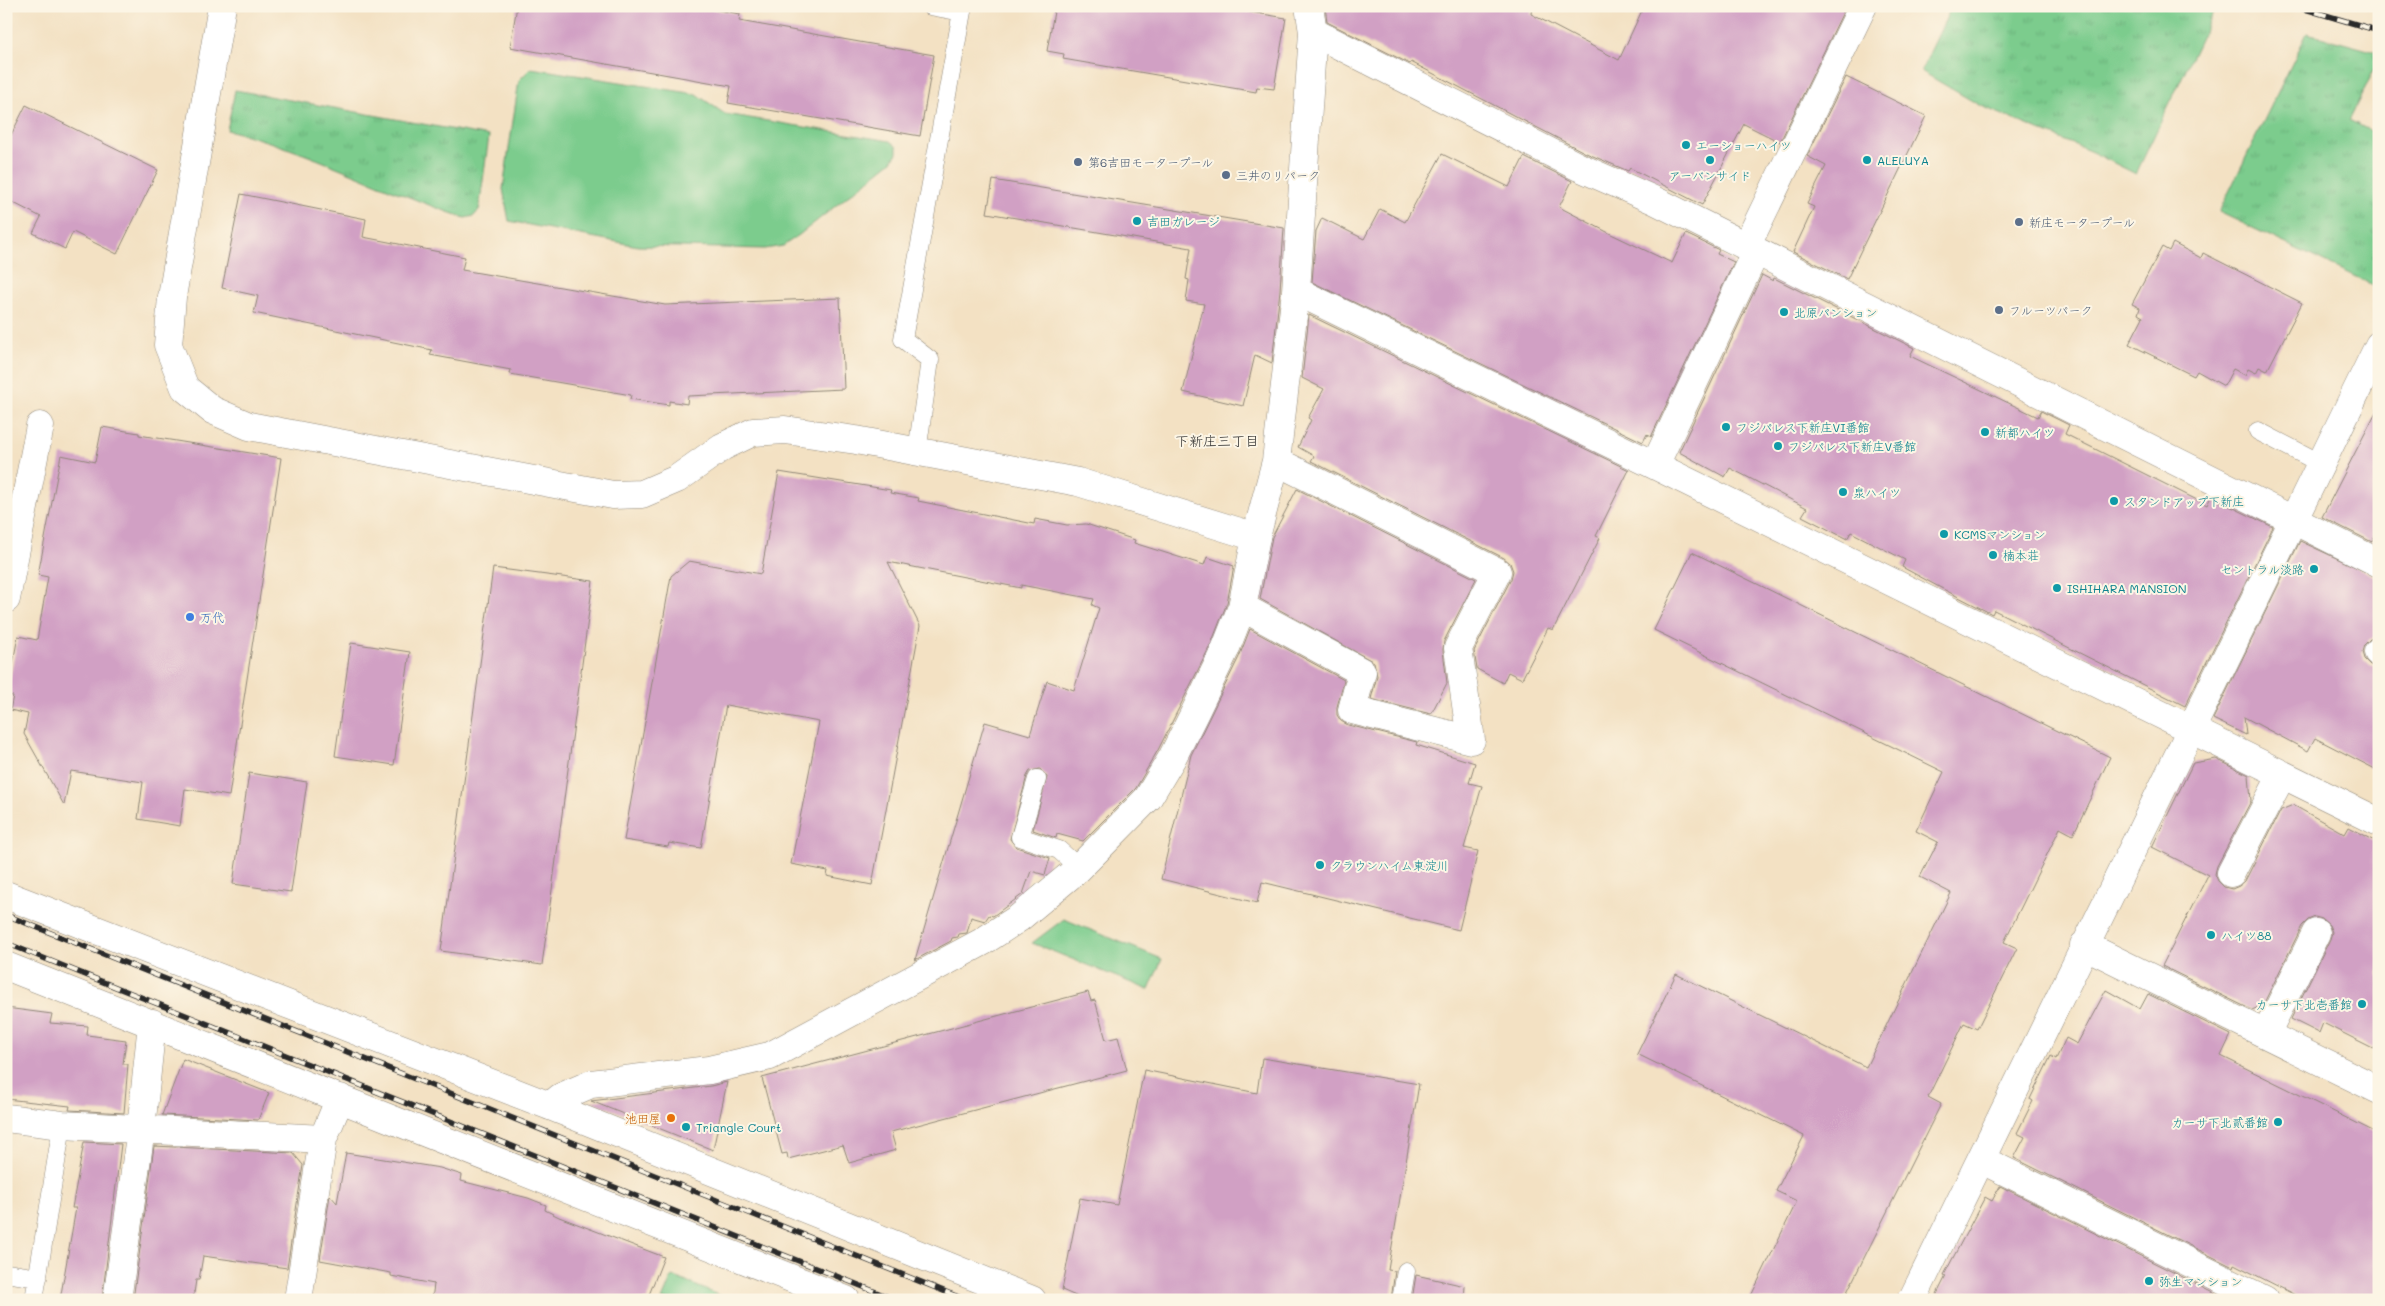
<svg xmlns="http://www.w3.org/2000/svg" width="2385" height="1306" font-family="Mali,'Klee One',sans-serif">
<defs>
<pattern id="grass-tufts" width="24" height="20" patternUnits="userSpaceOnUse" patternTransform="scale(1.25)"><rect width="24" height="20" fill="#7bcc8d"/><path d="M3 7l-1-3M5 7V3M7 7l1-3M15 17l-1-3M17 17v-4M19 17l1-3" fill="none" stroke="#6aaf7a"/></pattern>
</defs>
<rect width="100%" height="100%" fill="#fcf5e5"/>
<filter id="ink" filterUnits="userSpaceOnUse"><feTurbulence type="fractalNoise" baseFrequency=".02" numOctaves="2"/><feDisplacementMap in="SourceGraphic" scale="10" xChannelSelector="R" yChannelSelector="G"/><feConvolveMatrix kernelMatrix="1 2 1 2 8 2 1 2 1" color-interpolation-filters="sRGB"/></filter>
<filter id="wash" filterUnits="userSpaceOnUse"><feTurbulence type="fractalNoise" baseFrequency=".0096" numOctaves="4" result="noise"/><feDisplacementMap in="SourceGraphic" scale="20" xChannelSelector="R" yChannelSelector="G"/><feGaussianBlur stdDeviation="1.12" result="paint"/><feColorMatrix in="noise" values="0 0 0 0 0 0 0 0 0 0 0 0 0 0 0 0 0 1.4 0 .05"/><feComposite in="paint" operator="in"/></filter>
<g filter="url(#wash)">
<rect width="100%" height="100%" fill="#f3e1c3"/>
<path fill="url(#grass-tufts)" stroke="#537c5c" d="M 1943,6 L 2207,6 L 2215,8 L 2136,174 L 2092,152 L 1979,105 L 1921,71 L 1950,10 Z
M 2307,33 L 2379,53 L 2379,60 L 2349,120 L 2379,135 L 2379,288 L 2219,212 Z
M 235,90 L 489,136 L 479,210 L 474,216 L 465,218 C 385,191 310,150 227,130 Z"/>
<path fill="#7bcc8d" stroke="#537c5c" d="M 531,68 L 696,94 L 725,114 L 890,141 L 897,147 L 897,153 L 892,161 L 799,235 L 783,246 L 765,249 L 638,246 L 509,221 L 503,189 L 519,80 Z
M 1064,919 L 1162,959 L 1149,990 L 1032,943 Z
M 672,1276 L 731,1300 L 662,1300 Z"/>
<g id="blocks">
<path fill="#d1a0c4" d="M 517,6 L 695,6 L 740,14 L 739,21 L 934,55 L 920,136 L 728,103 L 731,86 L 510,47 Z
M 1055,6 L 1215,6 L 1286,18 L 1274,89 L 1257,87 L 1256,92 L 1063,59 L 1064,54 L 1047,51 Z
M 1325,6 L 1532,6 L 1531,14 L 1619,60 L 1644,6 L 1846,6 L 1780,142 L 1744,124 L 1702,205 L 1630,168 L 1628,171 L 1586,153 L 1411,62 L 1410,64 L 1327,22 Z
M 1846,77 L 1926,116 L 1847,279 L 1793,252 L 1814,207 L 1807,204 L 1826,166 L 1807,156 Z
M 26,105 L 158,170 L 117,254 L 73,232 L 65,249 L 33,233 L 41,217 L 6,199 L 6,145 Z
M 1442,154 L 1509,187 L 1524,157 L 1572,181 L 1559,207 L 1609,233 L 1672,263 L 1686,234 L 1719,250 L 1717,254 L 1734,262 L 1651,437 L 1647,434 L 1643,442 L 1312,282 L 1316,231 L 1322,218 L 1364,239 L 1380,209 L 1405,222 Z
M 993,180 L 1284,228 L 1280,290 L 1272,363 L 1255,355 L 1243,406 L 1183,392 L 1204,304 L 1186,301 L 1189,280 L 1186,279 L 1191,248 L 987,213 Z
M 241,194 L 366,219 L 363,237 L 465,257 L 462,270 L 665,305 L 840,298 L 844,389 L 688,396 L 687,404 L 669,401 L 669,405 L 630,399 L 631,395 L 510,374 L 511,370 L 430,355 L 432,350 L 254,313 L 258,296 L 222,288 Z
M 2173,243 L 2201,258 L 2203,253 L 2302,303 L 2267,371 L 2259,367 L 2256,373 L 2248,369 L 2245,375 L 2233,369 L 2224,386 L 2197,371 L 2194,376 L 2129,344 L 2143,317 L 2138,314 L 2140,308 L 2132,304 L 2162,247 L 2169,251 Z
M 1762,275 L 1773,281 L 1774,278 L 1914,348 L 1910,356 L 2038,417 L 2041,411 L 2069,425 L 2065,434 L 2207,505 L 2211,497 L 2273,527 L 2185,706 L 1994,610 L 1992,614 L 1941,588 L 1902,567 L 1905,560 L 1851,532 L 1847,539 L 1802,516 L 1807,508 L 1730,468 L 1725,477 L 1679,452 Z
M 1309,315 L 1629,470 L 1596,536 L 1600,538 L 1553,630 L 1548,628 L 1522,679 L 1508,672 L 1503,683 L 1477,669 L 1474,651 L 1511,579 L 1513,571 L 1510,563 L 1504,558 L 1311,461 L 1314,456 L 1298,447 L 1311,420 L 1308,418 L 1324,389 L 1302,378 Z
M 2379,406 L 2379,529 L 2372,542 L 2322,517 Z
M 102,427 L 139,433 L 139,435 L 281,458 L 229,796 L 185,789 L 180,826 L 138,819 L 143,782 L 71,771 L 64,805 L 24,734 L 28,714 L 10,710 L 13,696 L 7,695 L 18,636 L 37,640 L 48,577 L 38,575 L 61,455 L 95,462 Z
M 779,472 L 891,490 L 890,493 L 919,498 L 918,501 L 1034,524 L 1035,519 L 1067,525 L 1086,524 L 1135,540 L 1134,543 L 1204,565 L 1207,557 L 1234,566 L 1227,603 L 1211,644 L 1158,750 L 1136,788 L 1083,841 L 1057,834 L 1056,838 L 1033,830 L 1047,777 L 1040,769 L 1030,771 L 1027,776 L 1010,839 L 1016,847 L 1050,858 L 1045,875 L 1031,871 L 1023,894 L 993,916 L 989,915 L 985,921 L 971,917 L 967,933 L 959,934 L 958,937 L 952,938 L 951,941 L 915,960 L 985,722 L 1030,735 L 1047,681 L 1074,690 L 1099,608 L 1092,605 L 1094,599 L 1021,585 L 1021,588 L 888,562 L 920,626 L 872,885 L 827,876 L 828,871 L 791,864 L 819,722 L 726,705 L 701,848 L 669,843 L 668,847 L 624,840 L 671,576 L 689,561 L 761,574 Z
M 1297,489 L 1476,579 L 1444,641 L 1443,650 L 1447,683 L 1431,714 L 1371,699 L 1377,676 L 1374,662 L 1260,599 L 1272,537 Z
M 2300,541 L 2379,578 L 2379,636 L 2370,639 L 2364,645 L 2362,652 L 2364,659 L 2370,665 L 2379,668 L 2379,771 L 2315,738 L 2308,751 L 2244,717 L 2246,735 L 2213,719 Z
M 1692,552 L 2110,757 L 2073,835 L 2060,828 L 2004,942 L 2017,948 L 1977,1029 L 1964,1023 L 1928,1097 L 1941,1104 L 1843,1300 L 1749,1300 L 1797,1201 L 1776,1191 L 1804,1136 L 1637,1054 L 1676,974 L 1866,1067 L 1951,893 L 1920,877 L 1938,842 L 1916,831 L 1944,772 L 1654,630 Z
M 493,568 L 593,581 L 542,965 L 441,951 Z
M 1250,629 L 1344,680 L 1337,707 L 1337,715 L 1341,721 L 1348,725 L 1417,742 L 1416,745 L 1475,763 L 1469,783 L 1482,786 L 1464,848 L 1478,851 L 1459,930 L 1262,882 L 1257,903 L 1161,879 L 1191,755 L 1239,657 Z
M 351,643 L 410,652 L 394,765 L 335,756 Z
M 2216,759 L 2249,775 L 2251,801 L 2217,866 L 2215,874 L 2218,881 L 2224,887 L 2232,889 L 2239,886 L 2245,881 L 2281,810 L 2293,805 L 2345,834 L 2349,827 L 2379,843 L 2379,1051 L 2323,1023 L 2319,1033 L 2291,1019 L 2330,939 L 2332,932 L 2329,925 L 2322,919 L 2315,917 L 2308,920 L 2302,926 L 2263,1005 L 2252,1010 L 2162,966 L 2208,875 L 2152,847 L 2193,763 Z
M 249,773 L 307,782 L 291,892 L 233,884 Z
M 2106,990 L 2140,1009 L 2148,994 L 2231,1035 L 2221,1056 L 2379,1134 L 2379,1300 L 2305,1300 L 2234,1264 L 2233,1267 L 2014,1158 L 2025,1137 L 2017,1133 L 2033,1101 L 2030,1099 L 2051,1056 L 2056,1059 L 2066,1038 L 2077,1044 Z
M 1088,992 L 1091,1001 L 1095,1000 L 1106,1040 L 1118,1037 L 1127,1070 L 891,1132 L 896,1150 L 849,1163 L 843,1145 L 788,1159 L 787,1153 L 782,1154 L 762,1078 Z
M 6,1008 L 52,1014 L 50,1023 L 88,1026 L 87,1035 L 126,1040 L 123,1064 L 128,1064 L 124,1113 L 69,1110 L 70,1106 L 6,1099 Z
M 1262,1058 L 1419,1084 L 1388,1270 L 1395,1271 L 1391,1300 L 1085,1300 L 1062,1290 L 1080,1198 L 1117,1205 L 1144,1070 L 1257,1093 Z
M 183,1059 L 269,1093 L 258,1120 L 162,1115 Z
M 727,1082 L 713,1150 L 591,1101 L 711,1086 Z
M 84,1142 L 121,1144 L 102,1300 L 60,1300 L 76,1208 L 72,1208 Z
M 154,1146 L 293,1153 L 303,1165 L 287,1268 L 203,1256 L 199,1280 L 196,1280 L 193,1300 L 133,1300 Z
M 346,1153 L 440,1168 L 462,1175 L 461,1181 L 528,1198 L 546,1205 L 545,1210 L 559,1217 L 664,1257 L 647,1300 L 432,1300 L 434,1284 L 391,1276 L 391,1273 L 320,1260 L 330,1195 L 337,1203 Z
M 2000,1186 L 2219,1295 L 2216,1300 L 1934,1300 L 1946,1276 L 1944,1275 L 1985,1197 L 1992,1201 Z
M 1416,1275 L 1465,1286 L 1464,1300 L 1412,1300 Z"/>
</g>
</g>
<g filter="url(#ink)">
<use href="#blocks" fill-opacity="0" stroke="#8f8677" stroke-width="1"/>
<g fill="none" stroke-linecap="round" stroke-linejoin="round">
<defs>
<path id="lane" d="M 930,6 L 962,12
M 2258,431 L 2320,463
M 917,452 L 930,360 L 903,339 L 963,6
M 1037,779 L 1020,837 L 1059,850 L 1079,868
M 6,1273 L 38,1278
M 34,1300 L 62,1125
M 1401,1300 L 1406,1271"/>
<path id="street" d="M 1309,6 L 1313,32 L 1579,167 L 1656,201 L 2379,563
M 1313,32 L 1296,291 L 1648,462 L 2379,822
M 1746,247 L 1863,6
M 1655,465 L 1756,251
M 6,599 L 40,426
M 1242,607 L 1362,672 L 1352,710 L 1471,740 L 1458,648 L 1497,572 L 1276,461
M 2378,652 L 2379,652
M 2231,873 L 2282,775
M 6,895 L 550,1106 L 1032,1300
M 2084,945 L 2379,1090
M 6,966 L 846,1300
M 2266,1034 L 2316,933
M 550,1106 L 561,1097 L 591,1084 L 709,1070 L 770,1056 L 982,942 L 1019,918 L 1079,868 L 1148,798 L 1172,758 L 1195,712 L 1225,650 L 1242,607 L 1256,537 L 1276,461 L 1296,291
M 6,1118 L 62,1125 L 323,1139
M 1982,1160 L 2265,1300
M 117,1300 L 141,1129 L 152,1023
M 298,1300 L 323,1139 L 340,1098
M 1912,1300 L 2379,345"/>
<path id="secondary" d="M 222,6 L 172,297 L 168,345 L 185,388 L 212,410 L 249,426 L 613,495 L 642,494 L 677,479 L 722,447 L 753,432 L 785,430 L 856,440 L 1078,482 L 1256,537"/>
</defs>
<use href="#lane" stroke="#8f8677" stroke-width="19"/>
<use href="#street" stroke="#8f8677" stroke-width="29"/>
<use href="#secondary" stroke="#8f8677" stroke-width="29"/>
<use href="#lane" stroke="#fff" stroke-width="18"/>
<use href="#street" stroke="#fff" stroke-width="28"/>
<use href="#secondary" stroke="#fff" stroke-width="28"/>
<defs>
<path id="rail" d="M 2295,6 L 2379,31
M 2370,6 L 2379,9
M 6,915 L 966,1300
M 6,943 L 896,1300"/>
</defs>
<use href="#rail" stroke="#2b2b2b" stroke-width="5.5"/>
<use href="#rail" stroke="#fcf5e5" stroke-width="4" stroke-dasharray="11" stroke-linecap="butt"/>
</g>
</g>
<g fill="#0f9aa8" stroke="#fcf5e5" stroke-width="2">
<circle cx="1686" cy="145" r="5"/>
<circle cx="1710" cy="160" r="5"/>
<circle cx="1867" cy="160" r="5"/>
<circle cx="1137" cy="221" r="5"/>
<circle cx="1784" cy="312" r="5"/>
<circle cx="1726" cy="427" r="5"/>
<circle cx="1985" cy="432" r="5"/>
<circle cx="1778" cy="446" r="5"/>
<circle cx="1843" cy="492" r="5"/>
<circle cx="2114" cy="501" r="5"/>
<circle cx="1944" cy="534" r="5"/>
<circle cx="1993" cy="555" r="5"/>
<circle cx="2314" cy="569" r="5"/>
<circle cx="2057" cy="588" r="5"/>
<circle cx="1320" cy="865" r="5"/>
<circle cx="2211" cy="935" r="5"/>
<circle cx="2362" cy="1004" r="5"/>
<circle cx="2278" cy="1122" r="5"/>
<circle cx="686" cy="1127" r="5"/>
<circle cx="2149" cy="1281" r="5"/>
</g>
<g fill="#5c6f8a" stroke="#fcf5e5" stroke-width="2">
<circle cx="1078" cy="162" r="5"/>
<circle cx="1226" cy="175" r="5"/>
<circle cx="2019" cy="222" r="5"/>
<circle cx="1999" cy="310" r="5"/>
</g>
<circle fill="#3f7fe0" stroke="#fcf5e5" stroke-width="2" cx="190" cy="617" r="5"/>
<circle fill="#e8710a" stroke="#fcf5e5" stroke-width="2" cx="671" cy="1118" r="5"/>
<g text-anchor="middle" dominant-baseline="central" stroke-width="4" stroke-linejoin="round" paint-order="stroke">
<g font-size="12" fill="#0d838f" stroke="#fcf5e5" text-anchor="start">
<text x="1696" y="145">エーショーハイツ</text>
<text x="1877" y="160">ALELUYA</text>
<text x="1710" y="175" text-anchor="middle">アーバンサイド</text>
<text x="1147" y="221">吉田ガレージ</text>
<text x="1794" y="312">北原パンション</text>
<text x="1736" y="427">フジパレス下新庄VI番館</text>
<text x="1995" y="432">新都ハイツ</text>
<text x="1788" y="446">フジパレス下新庄V番館</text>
<text x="1853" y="492">泉ハイツ</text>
<text x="2124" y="501">スタンドアップ下新庄</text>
<text x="1954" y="534">KCMSマンション</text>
<text x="2003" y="555">楠本荘</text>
<text x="2304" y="569" text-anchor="end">セントラル淡路</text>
<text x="2067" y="588">ISHIHARA MANSION</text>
<text x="1330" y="865">クラウンハイム東淀川</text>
<text x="2221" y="935">ハイツ88</text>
<text x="2352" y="1004" text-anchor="end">カーサ下北壱番館</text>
<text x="2268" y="1122" text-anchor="end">カーサ下北貳番館</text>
<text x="696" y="1127">Triangle Court</text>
<text x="2159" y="1281">弥生マンション</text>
</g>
<g font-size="12" fill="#4e5e75" stroke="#fcf5e5" text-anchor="start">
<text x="1088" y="162">第6吉田モータープール</text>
<text x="1236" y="175">三井のリパーク</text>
<text x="2029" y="222">新庄モータープール</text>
<text x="2009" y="310">フルーツパーク</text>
</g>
<g font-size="12" fill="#366cbe" stroke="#fcf5e5" text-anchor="start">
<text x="200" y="617">万代</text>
</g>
<g font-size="12" fill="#c56008" stroke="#fcf5e5" text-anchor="end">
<text x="661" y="1118">池田屋</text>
</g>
<g font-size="14" fill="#2b2b2b" stroke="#fcf5e5">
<text x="1217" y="440">下新庄三丁目</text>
</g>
</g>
<rect width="2385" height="1306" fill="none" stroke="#fcf5e5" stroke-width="25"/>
</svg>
